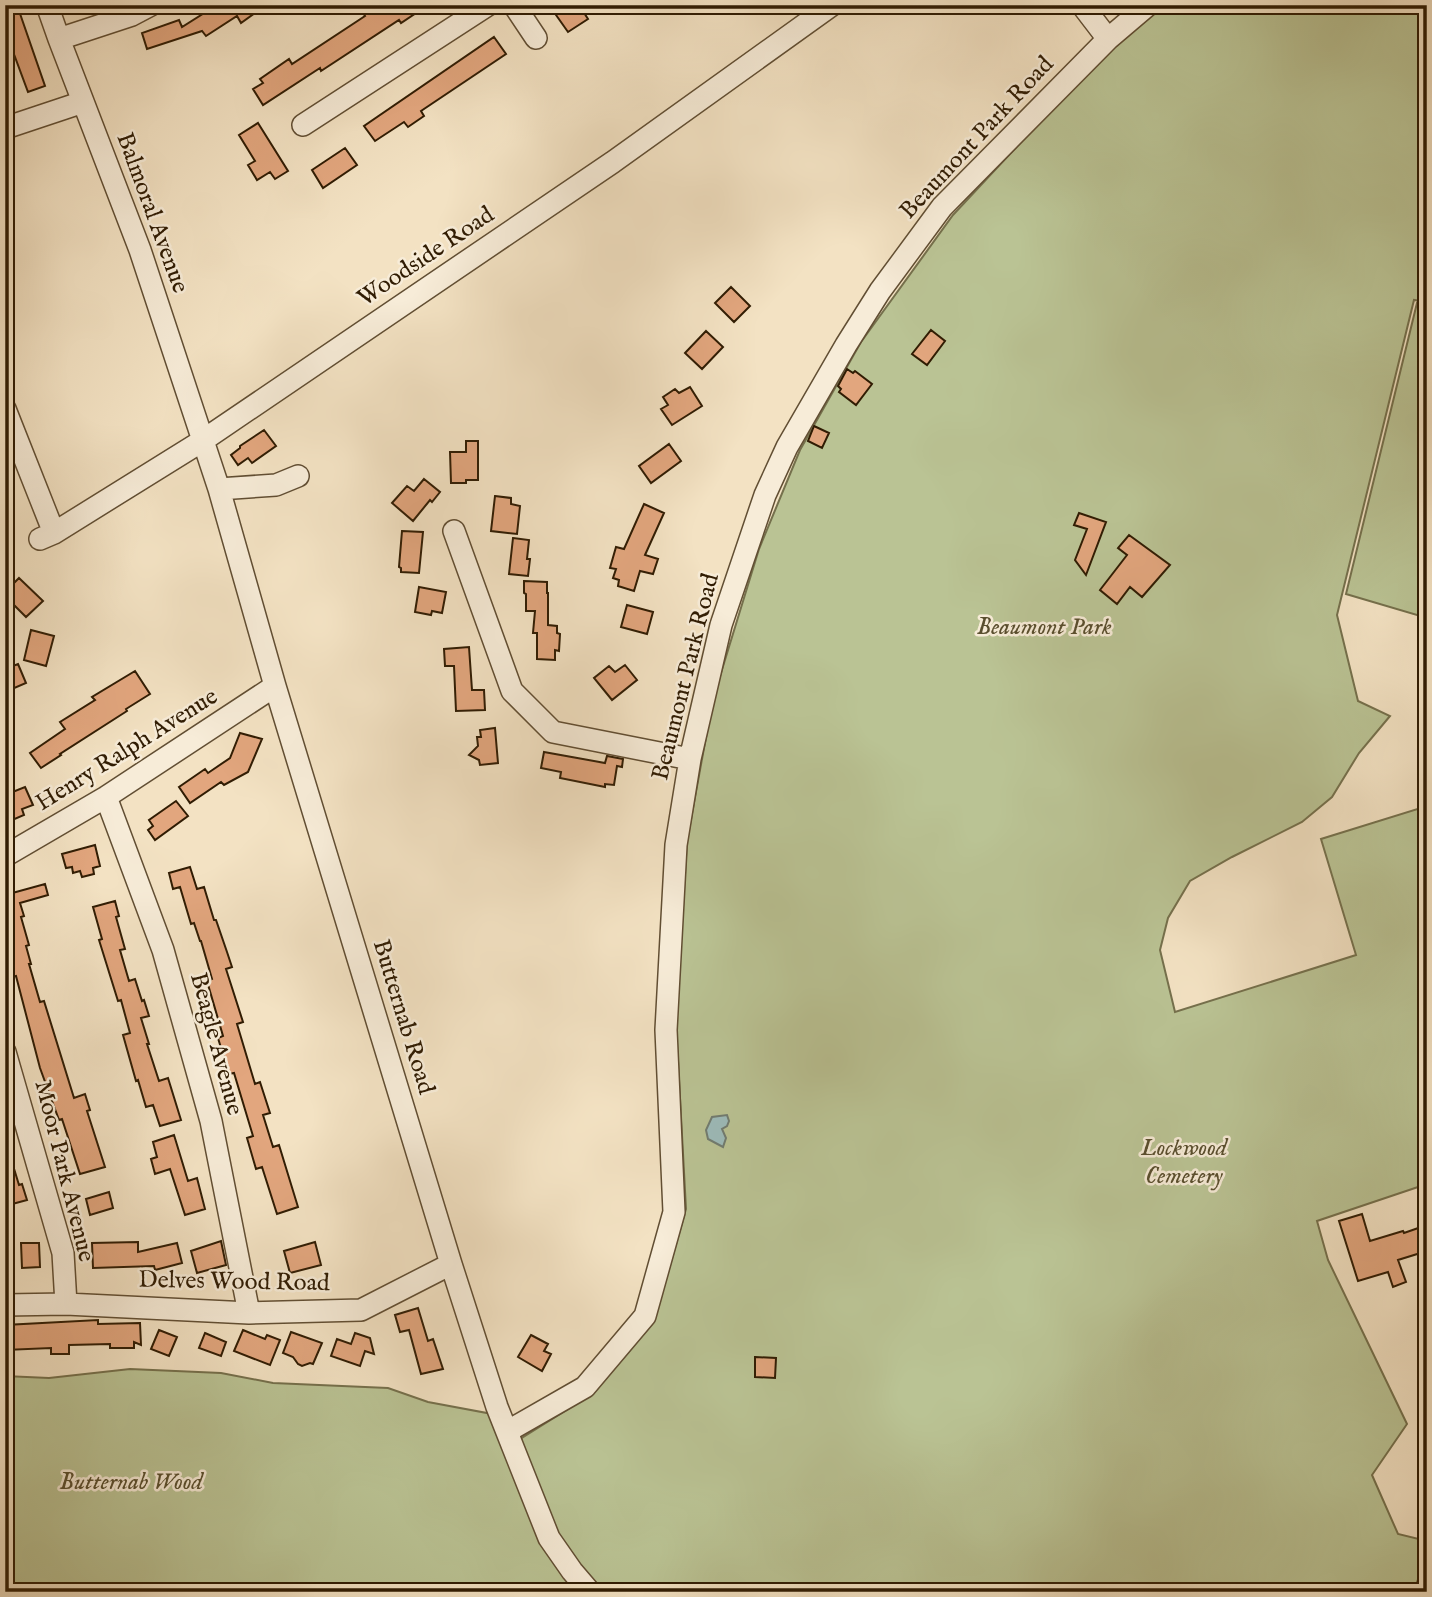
<svg xmlns="http://www.w3.org/2000/svg" width="1432" height="1597" font-family="'IM FELL English',serif">
<rect width="100%" height="100%" fill="#f3e2c3"/>
<filter id="stains"><feTurbulence type="fractalNoise" baseFrequency=".00286" numOctaves="4"/><feColorMatrix values="0 0 0 0 .2 0 0 0 0 .09 0 0 0 0 .02 0 0 0 .5 -.17"/></filter>
<radialGradient id="worn" r=".72"><stop offset=".6" stop-color="#630" stop-opacity="0"/><stop offset="1" stop-color="#630" stop-opacity=".3"/></radialGradient>
<path fill="#bac394" stroke="#75704c" stroke-width="2" d="M 1155,5 L 1427,5 L 1427,302 L 1414,300 L 1337,615 L 1358,701 L 1390,716 L 1359,753 L 1332,797 L 1302,822 L 1232,857 L 1190,881 L 1168,918 L 1160,950 L 1175,1012 L 1356,955 L 1321,839 L 1427,806 L 1427,1184 L 1317,1221 L 1328,1260 L 1407,1424 L 1372,1475 L 1398,1534 L 1427,1541 L 1427,1574 L 1421,1572 L 1413,1592 L 605,1592 L 587,1582 L 553,1532 L 517,1441 L 592,1394 L 655,1318 L 686,1209 L 676,1024 L 687,841 L 713,699 L 759,549 L 800,450 L 861,342 L 953,215 L 1128,27 Z
M 1417,303 L 1427,305 L 1427,618 L 1346,594 Z
M 130,1369 L 221,1373 L 273,1383 L 388,1388 L 428,1402 L 492,1414 L 584,1592 L 5,1592 L 5,1376 L 49,1378 Z"/>
<path fill="#9dbcbb" stroke="#717c71" stroke-width="2" d="M 727,1115 L 729,1121 L 727,1126 L 722,1129 L 726,1138 L 723,1147 L 708,1139 L 706,1130 L 712,1117 Z"/>
<path fill="#e2a67e" stroke="#301c03" stroke-width="2" d="M 5,5 L 17,5 L 45,86 L 28,92 L 5,30 Z
M 217,5 L 266,5 L 241,23 L 237,16 L 206,36 L 202,31 L 147,49 L 142,33 L 179,20 L 182,27 Z
M 375,5 L 381,12 L 391,5 L 428,5 L 401,23 L 399,20 L 321,71 L 320,68 L 263,105 L 253,89 L 263,83 L 260,79 L 289,59 L 292,64 L 365,16 L 363,13 Z
M 549,5 L 579,5 L 588,19 L 568,32 Z
M 494,37 L 506,54 L 421,111 L 424,116 L 408,127 L 404,122 L 375,141 L 364,126 Z
M 258,123 L 288,171 L 275,179 L 270,172 L 257,180 L 248,165 L 255,161 L 239,135 Z
M 345,148 L 357,165 L 323,188 L 312,170 Z
M 731,287 L 750,306 L 734,322 L 715,303 Z
M 931,330 L 945,341 L 927,365 L 912,354 Z
M 706,331 L 723,347 L 702,369 L 685,353 Z
M 847,369 L 853,373 L 855,371 L 872,384 L 856,405 L 839,392 L 841,389 L 838,386 Z
M 690,387 L 702,406 L 672,425 L 661,409 L 668,405 L 663,397 L 675,389 L 679,393 Z
M 814,426 L 829,433 L 822,448 L 808,441 Z
M 264,430 L 276,446 L 252,463 L 248,458 L 238,465 L 231,455 L 240,448 L 240,446 Z
M 466,441 L 478,441 L 478,480 L 466,480 L 466,483 L 451,483 L 450,452 L 466,452 Z
M 669,444 L 681,461 L 651,483 L 639,466 Z
M 424,479 L 440,492 L 432,502 L 430,500 L 413,521 L 392,503 L 407,486 L 414,491 Z
M 495,496 L 511,498 L 511,504 L 520,506 L 517,534 L 491,531 Z
M 644,504 L 664,513 L 645,555 L 658,559 L 653,574 L 640,571 L 634,591 L 618,586 L 619,580 L 613,578 L 616,569 L 610,568 L 616,547 L 624,549 Z
M 1079,513 L 1106,522 L 1086,575 L 1075,560 L 1087,529 L 1074,525 Z
M 402,531 L 423,532 L 419,573 L 401,572 L 401,568 L 399,567 Z
M 1129,535 L 1170,565 L 1142,597 L 1130,587 L 1117,604 L 1100,590 L 1127,555 L 1118,548 Z
M 513,538 L 529,540 L 527,559 L 530,559 L 528,576 L 509,574 Z
M 19,578 L 43,601 L 26,617 L 5,596 L 5,592 Z
M 524,581 L 547,582 L 547,593 L 548,593 L 548,625 L 557,626 L 557,633 L 560,634 L 559,651 L 555,650 L 555,660 L 537,659 L 537,633 L 533,633 L 535,611 L 526,611 L 526,594 L 524,593 Z
M 419,587 L 446,592 L 442,613 L 432,611 L 431,615 L 415,612 Z
M 627,605 L 653,612 L 647,634 L 621,627 Z
M 31,630 L 54,636 L 46,666 L 24,660 Z
M 469,647 L 472,690 L 484,690 L 485,710 L 456,711 L 454,666 L 445,666 L 444,649 Z
M 18,664 L 26,683 L 5,692 L 5,669 Z
M 625,665 L 637,680 L 612,700 L 594,678 L 609,666 L 615,672 Z
M 135,671 L 150,694 L 126,709 L 127,711 L 60,754 L 61,755 L 41,768 L 30,753 L 65,729 L 60,722 L 95,700 L 92,697 Z
M 495,728 L 498,763 L 480,765 L 479,760 L 469,755 L 478,746 L 477,737 L 481,737 L 480,730 Z
M 240,733 L 262,739 L 248,772 L 224,785 L 221,782 L 190,803 L 179,787 L 205,769 L 208,773 L 230,758 Z
M 544,752 L 605,763 L 607,756 L 623,759 L 622,767 L 617,766 L 614,785 L 605,784 L 605,787 L 560,778 L 561,772 L 541,768 Z
M 25,787 L 33,805 L 22,809 L 24,815 L 10,821 L 5,810 L 5,795 Z
M 176,801 L 188,816 L 155,840 L 148,830 L 153,826 L 149,820 Z
M 95,845 L 100,866 L 93,868 L 94,874 L 82,877 L 80,871 L 73,873 L 72,867 L 66,868 L 62,854 Z
M 190,867 L 197,889 L 204,887 L 214,920 L 216,920 L 227,952 L 232,967 L 226,969 L 243,1022 L 237,1024 L 255,1084 L 260,1082 L 270,1113 L 263,1115 L 273,1147 L 279,1145 L 298,1207 L 277,1214 L 262,1167 L 256,1169 L 247,1138 L 253,1136 L 234,1073 L 229,1074 L 218,1038 L 223,1036 L 207,981 L 212,979 L 201,941 L 200,941 L 194,923 L 191,924 L 180,887 L 173,889 L 169,873 Z
M 45,884 L 48,895 L 20,903 L 24,916 L 21,917 L 29,945 L 26,946 L 31,964 L 29,964 L 40,1002 L 44,1001 L 74,1098 L 85,1094 L 90,1110 L 87,1111 L 105,1167 L 80,1174 L 62,1119 L 59,1120 L 40,1068 L 16,976 L 12,977 L 5,952 L 5,895 Z
M 115,901 L 119,916 L 116,917 L 125,949 L 120,950 L 129,981 L 135,979 L 142,1001 L 144,1000 L 149,1016 L 141,1018 L 149,1044 L 147,1044 L 159,1081 L 168,1078 L 181,1120 L 160,1126 L 153,1105 L 146,1107 L 138,1080 L 136,1081 L 123,1035 L 130,1033 L 121,1000 L 118,1001 L 99,940 L 102,939 L 93,907 Z
M 174,1135 L 188,1181 L 197,1178 L 205,1209 L 185,1215 L 170,1169 L 155,1174 L 151,1159 L 157,1157 L 153,1142 Z
M 8,1149 L 19,1185 L 22,1184 L 27,1200 L 5,1206 L 5,1150 Z
M 109,1192 L 113,1208 L 90,1215 L 86,1199 Z
M 1362,1214 L 1370,1241 L 1403,1231 L 1404,1233 L 1427,1225 L 1427,1251 L 1398,1260 L 1406,1282 L 1393,1287 L 1388,1272 L 1358,1281 L 1339,1221 Z
M 221,1241 L 226,1265 L 197,1273 L 191,1251 Z
M 138,1242 L 138,1252 L 177,1243 L 182,1263 L 155,1270 L 154,1266 L 93,1268 L 92,1243 Z
M 315,1242 L 321,1265 L 290,1273 L 284,1251 Z
M 21,1243 L 39,1243 L 40,1267 L 22,1268 Z
M 418,1308 L 428,1341 L 433,1339 L 443,1369 L 421,1374 L 409,1330 L 400,1332 L 395,1315 Z
M 98,1320 L 98,1324 L 140,1323 L 141,1345 L 134,1342 L 134,1348 L 110,1348 L 110,1344 L 69,1345 L 69,1354 L 51,1354 L 51,1348 L 5,1350 L 5,1325 Z
M 159,1330 L 177,1337 L 169,1356 L 151,1349 Z
M 243,1330 L 265,1339 L 267,1335 L 280,1340 L 270,1365 L 234,1351 Z
M 291,1332 L 322,1343 L 313,1364 L 310,1363 L 302,1366 L 298,1364 L 293,1357 L 283,1353 Z
M 205,1333 L 226,1342 L 221,1356 L 199,1348 Z
M 355,1333 L 370,1338 L 374,1354 L 365,1351 L 360,1366 L 331,1356 L 337,1339 L 351,1344 Z
M 531,1335 L 548,1344 L 544,1351 L 551,1354 L 542,1371 L 518,1357 Z
M 755,1357 L 776,1358 L 775,1378 L 755,1377 Z"/>
<g fill="none" stroke-linecap="round" stroke-linejoin="round">
<defs>
<path id="minor" d="M 47,5 L 59,39 L 140,250 L 219,489 L 275,686 L 451,1264 L 497,1407 L 549,1538 L 572,1571 L 590,1592
M 514,5 L 536,38
M 1082,5 L 1108,39
M 59,39 L 132,15 L 151,5
M 303,125 L 488,5
M 5,128 L 83,102
M 5,409 L 54,533
M 219,489 L 276,485 L 298,476
M 454,531 L 512,691 L 553,732 L 690,759
M 40,539 L 54,533 L 202,441 L 613,162 L 832,5
M 106,797 L 163,950 L 211,1121 L 249,1313
M 5,856 L 106,797 L 275,686
M 5,1052 L 63,1253 L 66,1304
M 5,1305 L 66,1304 L 249,1313 L 361,1310 L 451,1264
M 508,1431 L 585,1387 L 645,1316 L 674,1212 L 666,1030 L 676,845 L 690,759 L 721,625 L 765,495 L 787,447 L 846,345 L 880,291 L 942,207 L 1108,39 L 1148,5"/>
</defs>
<use href="#minor" stroke="#614e33" stroke-width="24"/>
<use href="#minor" stroke="#f7ecd8" stroke-width="21"/>
</g>
<g text-anchor="middle" dominant-baseline="central" stroke-width="5" stroke-linejoin="round" paint-order="stroke">
<g font-size="24" fill="#301c03" stroke="#f7ecd8">
<text transform="translate(977 138) rotate(-47)">Beaumont Park Road</text>
<text transform="translate(152 213) rotate(70)">Balmoral Avenue</text>
<text transform="translate(426 257) rotate(-34)">Woodside Road</text>
<text transform="translate(686 677) rotate(-76)">Beaumont Park Road</text>
<text transform="translate(127 750) rotate(-32)">Henry Ralph Avenue</text>
<text transform="translate(403 1017) rotate(73)">Butternab Road</text>
<text transform="translate(216 1044) rotate(75)">Beagle Avenue</text>
<text transform="translate(64 1171) rotate(76)">Moor Park Avenue</text>
<text transform="translate(234 1282) rotate(1)">Delves Wood Road</text>
</g>
<g font-size="24" font-style="italic" fill="#594e2e" stroke="#f7ecd8">
<text x="1044" y="627">Beaumont Park</text>
<text x="1184" y="1148">Lockwood<tspan x="1184" dy="28">Cemetery</tspan></text>
<text x="131" y="1482">Butternab Wood</text>
</g>
</g>
<rect width="1432" height="1597" fill="none" stroke="#f3e2c3" stroke-width="28"/>
<rect x="7" y="7" width="1418" height="1583" fill="none" stroke="#301c03" stroke-width="3.5"/>
<rect x="14" y="14" width="1404" height="1569" fill="none" stroke="#301c03" stroke-width="2"/>
<rect width="100%" height="100%" filter="url(#stains)"/>
<rect width="100%" height="100%" fill="url(#worn)"/>
</svg>
